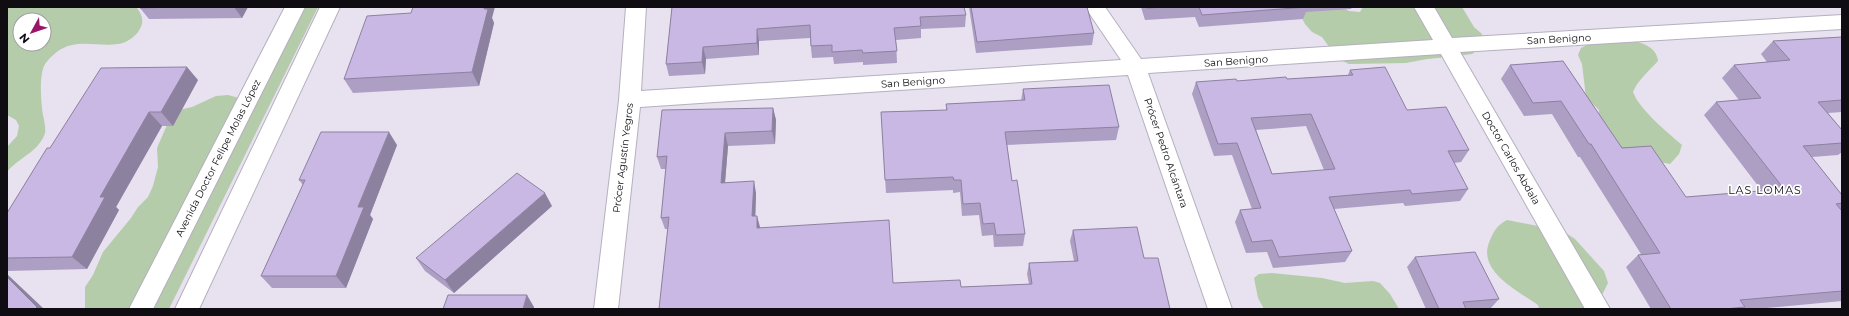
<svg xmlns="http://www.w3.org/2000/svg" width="1849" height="316" font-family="Montserrat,sans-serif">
<rect width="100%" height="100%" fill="#e7e1f0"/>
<path fill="#b4cca9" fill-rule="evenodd" d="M 7,7 L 136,7 C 138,9 140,12 141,15 C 147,28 130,43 118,44 C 97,47 77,38 58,51 C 53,55 47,60 44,66 C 39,77 41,103 43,115 C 44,120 46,128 45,133 C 39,152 19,157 7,172 L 7,147 L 17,136 L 19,126 L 16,120 L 7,115 ZM 20,20 L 44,20 L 44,44 L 20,44 Z
M 302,7 L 318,7 L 169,309 L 149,309 Z
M 1296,7 L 1341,7 L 1349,11 L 1360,12 L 1363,7 L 1462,7 L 1474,27 L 1482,34 L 1484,43 L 1479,49 L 1472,54 L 1449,57 L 1427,59 L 1406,63 L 1349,64 L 1338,59 L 1322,37 L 1312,32 L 1305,24 Z
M 1638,42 C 1648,45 1657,50 1658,61 C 1650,70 1637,81 1633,92 C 1639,109 1668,133 1682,145 L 1679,154 L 1670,164 L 1655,161 L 1634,160 L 1598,126 L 1599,110 L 1586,97 L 1582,64 L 1578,55 L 1581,48 L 1589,44 Z
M 228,95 L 239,98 L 134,309 L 85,309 L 85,287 L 93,275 L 103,252 L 131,218 L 138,207 L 148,197 L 153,186 L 158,167 L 157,148 L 170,118 L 179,110 L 192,107 L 216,96 Z
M 1507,220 L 1563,231 L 1575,239 L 1604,271 L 1608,283 L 1599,301 L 1597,309 L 1539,309 L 1538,305 C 1517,290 1474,270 1491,238 C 1495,229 1498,225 1507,220 Z
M 1272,273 L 1322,278 L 1345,283 L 1373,281 L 1380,283 L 1390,294 L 1399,309 L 1264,309 L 1258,298 L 1254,278 L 1259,274 Z"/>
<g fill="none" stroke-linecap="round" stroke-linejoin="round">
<defs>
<path id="minor" d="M 626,7 L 646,7 L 641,91 L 1121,60 L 1085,7 L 1105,7 L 1141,59 L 1433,40 L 1414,7 L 1434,7 L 1452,38 L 1842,15 L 1842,29 L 1460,52 L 1610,309 L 1585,309 L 1441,54 L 1148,73 L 1232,309 L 1208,309 L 1128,75 L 640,107 L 618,309 L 594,309 L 619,100 Z"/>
<path id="secondary" d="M 285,7 L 305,7 L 153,309 L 129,309 Z
M 320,7 L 340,7 L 199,309 L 175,309 Z"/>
</defs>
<use href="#minor" stroke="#b5b0be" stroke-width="2"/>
<use href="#secondary" stroke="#b5b0be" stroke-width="2"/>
<use href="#minor" fill="#fff" fill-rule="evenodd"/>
<use href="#secondary" fill="#fff" fill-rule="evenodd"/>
</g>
<path fill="#ad9ec4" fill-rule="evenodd" d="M 140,7 L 248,7 L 242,18 L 149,19 L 140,8 Z
M 672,7 L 966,15 L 965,27 L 921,29 L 921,38 L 896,40 L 897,63 L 863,65 L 863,62 L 834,64 L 833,57 L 812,58 L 810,38 L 759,41 L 759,55 L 706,59 L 705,74 L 669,76 L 666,64 Z
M 969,7 L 1087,7 L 1094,33 L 1092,45 L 976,53 Z
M 1141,7 L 1352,7 L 1351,9 L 1306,12 L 1303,19 L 1199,27 L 1195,17 L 1145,20 Z
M 492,18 L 494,23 L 479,86 L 353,93 L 344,79 Z
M 1842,37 L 1842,112 L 1828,113 L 1842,130 L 1842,152 L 1838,155 L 1812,157 L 1842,195 L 1842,208 L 1841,210 L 1842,211 L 1842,301 L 1756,309 L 1651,309 L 1626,267 L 1638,255 L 1641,254 L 1580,157 L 1578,157 L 1552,114 L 1524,116 L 1501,79 L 1510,65 L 1563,61 L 1622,148 L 1686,197 L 1762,191 L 1704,115 L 1716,102 L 1739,100 L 1722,78 L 1734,65 L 1767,62 L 1761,54 L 1773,41 Z
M 1350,70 L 1407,110 L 1469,150 L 1461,162 L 1454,163 L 1468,189 L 1460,201 L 1405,206 L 1403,203 L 1334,209 L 1352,251 L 1345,262 L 1273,268 L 1267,252 L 1246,253 L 1235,222 L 1240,210 L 1252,209 L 1232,155 L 1214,156 L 1192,94 L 1196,82 L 1237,81 L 1287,79 L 1348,75 ZM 1306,126 L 1324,170 L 1272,174 L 1256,130 Z
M 198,80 L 173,126 L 162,126 L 116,207 L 119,210 L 87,269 L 7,271 L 7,213 L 50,148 Z
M 1023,89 L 1119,127 L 1116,140 L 1007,145 L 1012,181 L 1025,234 L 1023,246 L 994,247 L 993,235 L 982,236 L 979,215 L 962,216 L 960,192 L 953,193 L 953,190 L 886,193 L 881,112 L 946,110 L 946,104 L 1021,101 Z
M 773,108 L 776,120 L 775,144 L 728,146 L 725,182 L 756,193 L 755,216 L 760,228 L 893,283 L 961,287 L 1029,284 L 1027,274 L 1029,263 L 1074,261 L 1070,241 L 1073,230 L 1144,258 L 1170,309 L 659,309 L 668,229 L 665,229 L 661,218 L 666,169 L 661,169 L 657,157 Z
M 397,145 L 370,215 L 373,219 L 346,288 L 272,288 L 261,276 L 303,185 L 299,180 Z
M 552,206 L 454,293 L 425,271 L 416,258 Z
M 1415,257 L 1499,299 L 1490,309 L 1426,309 L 1407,267 Z"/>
<path fill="#8d81a0" d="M 234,7 L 248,7 L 242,18 Z
M 485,7 L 495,7 L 492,18 L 494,23 L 479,86 L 472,72 Z
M 757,29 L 759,41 L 759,55 L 757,43 Z
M 703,47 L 706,59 L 705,74 L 702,62 Z
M 187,67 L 198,80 L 173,126 L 161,112 Z
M 773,108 L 776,120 L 775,144 L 772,131 Z
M 149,112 L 162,126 L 116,207 L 119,210 L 87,269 L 72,257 L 100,197 Z
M 389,132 L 397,145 L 370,215 L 373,219 L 346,288 L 336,276 L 358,207 Z
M 725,133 L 728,146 L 724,195 L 721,183 Z
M 754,181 L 756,193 L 755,228 L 752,216 Z
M 545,193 L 552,206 L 454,293 L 445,280 Z
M 757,216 L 760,227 L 760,240 L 757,228 Z
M 7,274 L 44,309 L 35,309 L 7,277 Z
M 527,295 L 534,307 L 534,309 L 523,309 Z"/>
<path fill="#c9b8e4" stroke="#8d81a0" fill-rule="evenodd" d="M 140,7 L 175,7 L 140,8 Z
M 413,7 L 485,7 L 484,9 L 488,9 L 472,72 L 344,79 L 367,16 L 411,13 Z
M 672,7 L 964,7 L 966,15 L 920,17 L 921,26 L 894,28 L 897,51 L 863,53 L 862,50 L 832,52 L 832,45 L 811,46 L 810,25 L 757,29 L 757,43 L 703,47 L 702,62 L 666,64 Z
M 971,7 L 1087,7 L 1094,33 L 977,42 Z
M 1147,7 L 1169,7 L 1147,8 Z
M 1199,7 L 1308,7 L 1202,15 Z
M 1842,37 L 1842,100 L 1818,102 L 1842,130 L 1842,143 L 1803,146 L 1842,195 L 1842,203 L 1836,204 L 1842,211 L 1842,291 L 1740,300 L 1745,307 L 1725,309 L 1671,309 L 1638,255 L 1660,253 L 1591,144 L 1589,144 L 1561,101 L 1533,103 L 1510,65 L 1563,61 L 1622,148 L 1651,146 L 1686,197 L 1784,189 L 1716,102 L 1761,98 L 1734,65 L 1790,60 L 1773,41 Z
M 187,67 L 161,112 L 149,112 L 100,197 L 105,197 L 72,257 L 7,258 L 7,213 L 47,148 L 50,148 L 101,68 Z
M 1385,67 L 1407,110 L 1446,107 L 1469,150 L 1448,151 L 1468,189 L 1412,194 L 1410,190 L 1329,197 L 1352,251 L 1279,257 L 1272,240 L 1252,242 L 1240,210 L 1261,208 L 1237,143 L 1218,144 L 1196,82 L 1236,79 L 1237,81 L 1286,77 L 1287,79 L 1353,75 L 1350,70 ZM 1311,114 L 1335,169 L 1272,174 L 1251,118 Z
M 1109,85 L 1119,127 L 1005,132 L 1012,181 L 1017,180 L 1025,234 L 996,235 L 994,223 L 983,224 L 980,203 L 963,204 L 961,180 L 954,180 L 953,177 L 885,180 L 881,112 L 947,110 L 946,104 L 1025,100 L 1023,89 Z
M 773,108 L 772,131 L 725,133 L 721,183 L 754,181 L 752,216 L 757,216 L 757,228 L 889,220 L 893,283 L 960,280 L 961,287 L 1032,284 L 1029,263 L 1078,261 L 1073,230 L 1137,227 L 1144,258 L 1158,258 L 1170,309 L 659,309 L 669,217 L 661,218 L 667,156 L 657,157 L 662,110 Z
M 321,132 L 389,132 L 358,207 L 364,207 L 336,276 L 261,276 L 305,180 L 299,180 Z
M 517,173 L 545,193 L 445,280 L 416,258 Z
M 1475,252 L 1499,299 L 1463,302 L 1466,309 L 1439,309 L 1415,257 Z
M 7,277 L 37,307 L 35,309 L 7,309 Z
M 448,295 L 527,295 L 523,309 L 443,309 Z"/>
<g text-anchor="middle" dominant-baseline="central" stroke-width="3.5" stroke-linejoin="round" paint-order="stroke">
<g font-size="10" fill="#0f0d12" stroke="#fff">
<text transform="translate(1559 39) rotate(-3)">San Benigno</text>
<text transform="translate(1236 61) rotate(-4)">San Benigno</text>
<text transform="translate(913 82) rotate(-4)">San Benigno</text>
<text transform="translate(1166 153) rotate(71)">Prócer Pedro Alcántara</text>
<text transform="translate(218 158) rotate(-63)">Avenida Doctor Felipe Molas López</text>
<text transform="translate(623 158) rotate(-83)">Prócer Agustín Yegros</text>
<text transform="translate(1511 158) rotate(60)">Doctor Carlos Abdala</text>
</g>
<g font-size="11" letter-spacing="1" fill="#0f0d12" stroke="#fff">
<text x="1765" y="190">LAS LOMAS</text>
</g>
</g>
<rect width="1849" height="316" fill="none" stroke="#0f0d12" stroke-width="16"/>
<g transform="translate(32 32) rotate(230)"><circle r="19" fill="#ffffff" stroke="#9f9ea0"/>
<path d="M0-3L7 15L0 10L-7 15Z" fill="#991569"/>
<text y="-6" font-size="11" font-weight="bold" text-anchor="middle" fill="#0f0d12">N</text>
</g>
</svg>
